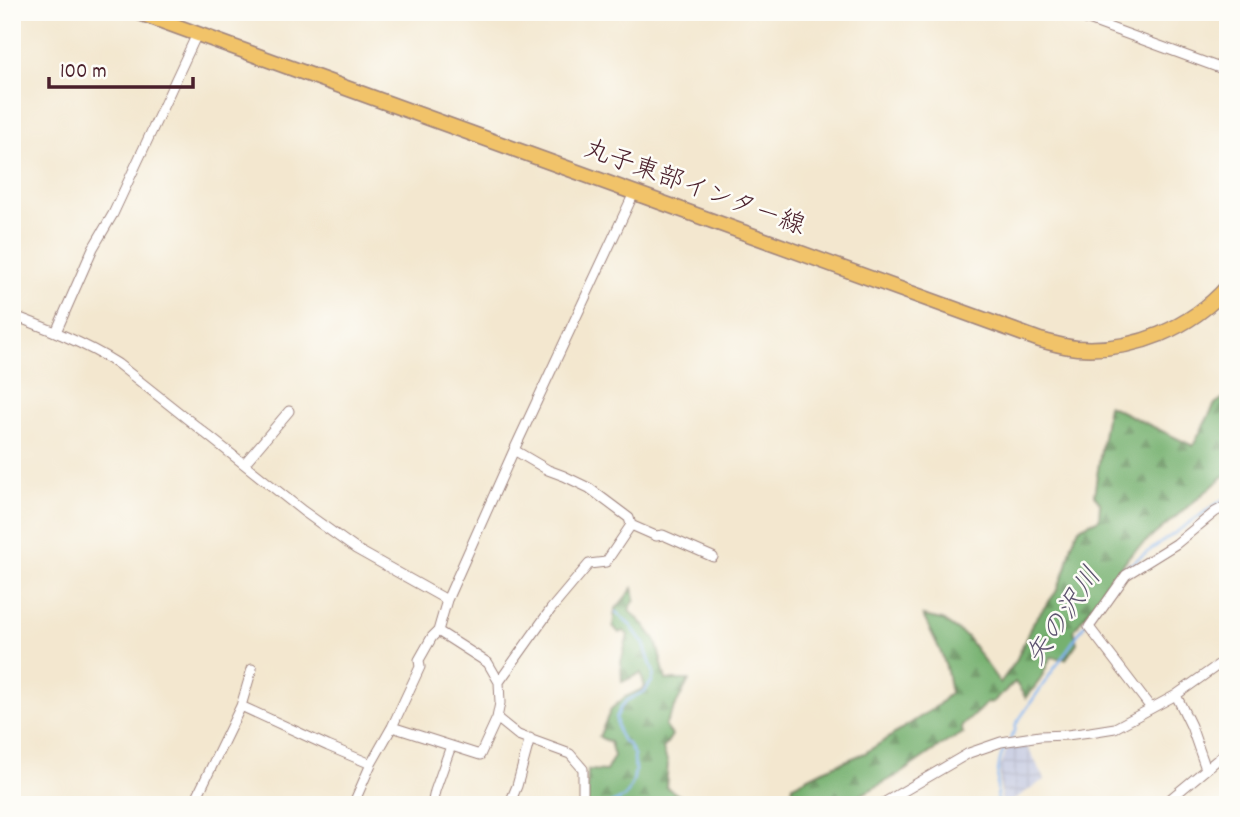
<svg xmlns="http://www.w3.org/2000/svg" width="1240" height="817" font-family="Dekko,'Klee One',sans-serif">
<defs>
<pattern id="industrial-grid" width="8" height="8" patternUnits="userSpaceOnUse" patternTransform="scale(1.75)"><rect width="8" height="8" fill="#bdc3de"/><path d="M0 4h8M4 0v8" fill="none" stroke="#a4a7bf"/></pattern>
<pattern id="forest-firs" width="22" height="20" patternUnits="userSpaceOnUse" patternTransform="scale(1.75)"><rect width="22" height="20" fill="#76b170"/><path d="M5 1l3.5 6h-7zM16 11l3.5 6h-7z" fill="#638f5c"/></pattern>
</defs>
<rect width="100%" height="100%" fill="#fdfcf7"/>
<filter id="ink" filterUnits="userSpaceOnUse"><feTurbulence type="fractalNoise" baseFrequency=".0143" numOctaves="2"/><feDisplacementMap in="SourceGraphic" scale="14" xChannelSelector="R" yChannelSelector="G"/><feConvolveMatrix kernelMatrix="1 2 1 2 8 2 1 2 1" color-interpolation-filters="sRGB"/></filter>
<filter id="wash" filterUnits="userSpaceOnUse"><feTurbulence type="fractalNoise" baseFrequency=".00686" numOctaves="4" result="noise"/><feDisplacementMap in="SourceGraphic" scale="28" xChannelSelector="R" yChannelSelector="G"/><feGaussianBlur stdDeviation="1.57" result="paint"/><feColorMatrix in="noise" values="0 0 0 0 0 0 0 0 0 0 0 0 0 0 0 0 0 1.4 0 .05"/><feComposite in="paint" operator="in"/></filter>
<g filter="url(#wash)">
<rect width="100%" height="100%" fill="#f3e7cf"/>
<path fill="url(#industrial-grid)" d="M 1025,743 L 1045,779 L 1006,805 L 1002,805 L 1000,784 L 1000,768 L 1006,751 L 1011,744 Z"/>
<path fill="url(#forest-firs)" stroke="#60684e" stroke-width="2" d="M 1228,395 L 1228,473 L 1130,555 L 1074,630 L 1077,643 L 1066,659 L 1051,657 L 1040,680 L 1026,698 L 1015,682 L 993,702 L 987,703 L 961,727 L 963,733 L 940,746 L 898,775 L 842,805 L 784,805 L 791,798 L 793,785 L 823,770 L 865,753 L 937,706 L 950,693 C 949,664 936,641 923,616 L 942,620 L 967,637 L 1000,683 L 1016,661 L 1032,624 L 1056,592 L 1066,569 L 1072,544 L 1079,528 L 1099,519 L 1100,503 L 1094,495 L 1108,405 L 1193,446 L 1215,404 Z
M 633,588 L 635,599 L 629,610 L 645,626 L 656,641 L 666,680 L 689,680 L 665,726 L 672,735 L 663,749 L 668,764 L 666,787 L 694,805 L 587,805 L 588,770 L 606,771 L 614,756 L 610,742 L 599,737 L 611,709 L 625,697 L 645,688 L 641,673 L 622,682 L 621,662 L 628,635 L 624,631 L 619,633 L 613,626 L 615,610 Z"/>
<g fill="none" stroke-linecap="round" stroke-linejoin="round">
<path stroke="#84b4ef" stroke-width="2.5" d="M 1010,739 L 1015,731 L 1016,724 L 1123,569 L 1228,496
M 998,803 C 996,783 996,762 1006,745
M 608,805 L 623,798 L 627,794 L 633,782 L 635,771 L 634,755 L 628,744 L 623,741 L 618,732 L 616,718 L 621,707 L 626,701 L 645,691 L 652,681 L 654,674 L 644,644 L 631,626 L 616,612"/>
</g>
</g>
<g filter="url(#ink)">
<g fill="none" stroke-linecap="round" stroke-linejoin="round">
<defs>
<path id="minor" d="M 1067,12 L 1228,71
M 12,315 C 49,329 85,343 118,364 L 303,511 L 356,549 L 447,600
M 56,332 L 93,248 L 113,214 L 197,34
M 514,450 L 548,470 L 564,476 L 589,488 L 629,518 L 631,525 L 656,536 L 663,535 L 713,557
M 244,464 L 289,411
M 499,682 L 551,609 L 589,564 L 606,562 L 631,525
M 1176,695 L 1191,726 L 1206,769
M 241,706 L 328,746 L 371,764
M 1151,708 L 1089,627 L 1126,575 L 1176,544 L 1215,512 L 1228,505
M 497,718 L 518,735 L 570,754 L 583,769 L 583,805
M 392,727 L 480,755 L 497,718 L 500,703 L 499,682 L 488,663 L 438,631
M 897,795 L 905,805
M 193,805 L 241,706 L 252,669
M 353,805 L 371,764 L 392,727 L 420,667 L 419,660 L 432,637 L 438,631 L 447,600 L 514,450 L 634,193
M 432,805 L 435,791 L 451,746
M 509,805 L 517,786 L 530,738
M 880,805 L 969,753 L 1001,742 L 1040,736 L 1067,735 L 1090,732 L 1115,728 L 1176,695 L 1228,658
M 999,805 L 1004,802
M 1163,805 L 1228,751"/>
<path id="primary" d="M 137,12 L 1040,340 C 1052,343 1065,347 1077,348 C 1134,352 1191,328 1228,286"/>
</defs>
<use href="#minor" stroke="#9e837d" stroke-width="11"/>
<use href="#primary" stroke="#9e837d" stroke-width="17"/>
<use href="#minor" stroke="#fff" stroke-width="9"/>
<use href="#primary" stroke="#f1c369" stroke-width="14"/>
</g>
</g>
<g text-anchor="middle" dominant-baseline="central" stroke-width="5" stroke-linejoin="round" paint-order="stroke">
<g font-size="26" fill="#4a1f2b" stroke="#fdfcf7">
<text transform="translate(694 189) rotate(20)">丸子東部インター線</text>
</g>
<g font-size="28" font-style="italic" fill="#5e5370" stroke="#fdfcf7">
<text transform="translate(1066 618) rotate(-56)">矢の沢川</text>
</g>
</g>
<rect width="1240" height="817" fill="none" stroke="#fdfcf7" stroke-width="42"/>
<path d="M49 77v10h144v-10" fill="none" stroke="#4a1f2b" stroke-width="3.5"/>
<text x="60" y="77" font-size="21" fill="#4a1f2b" stroke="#fdfcf7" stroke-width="5" paint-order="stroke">100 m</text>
</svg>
